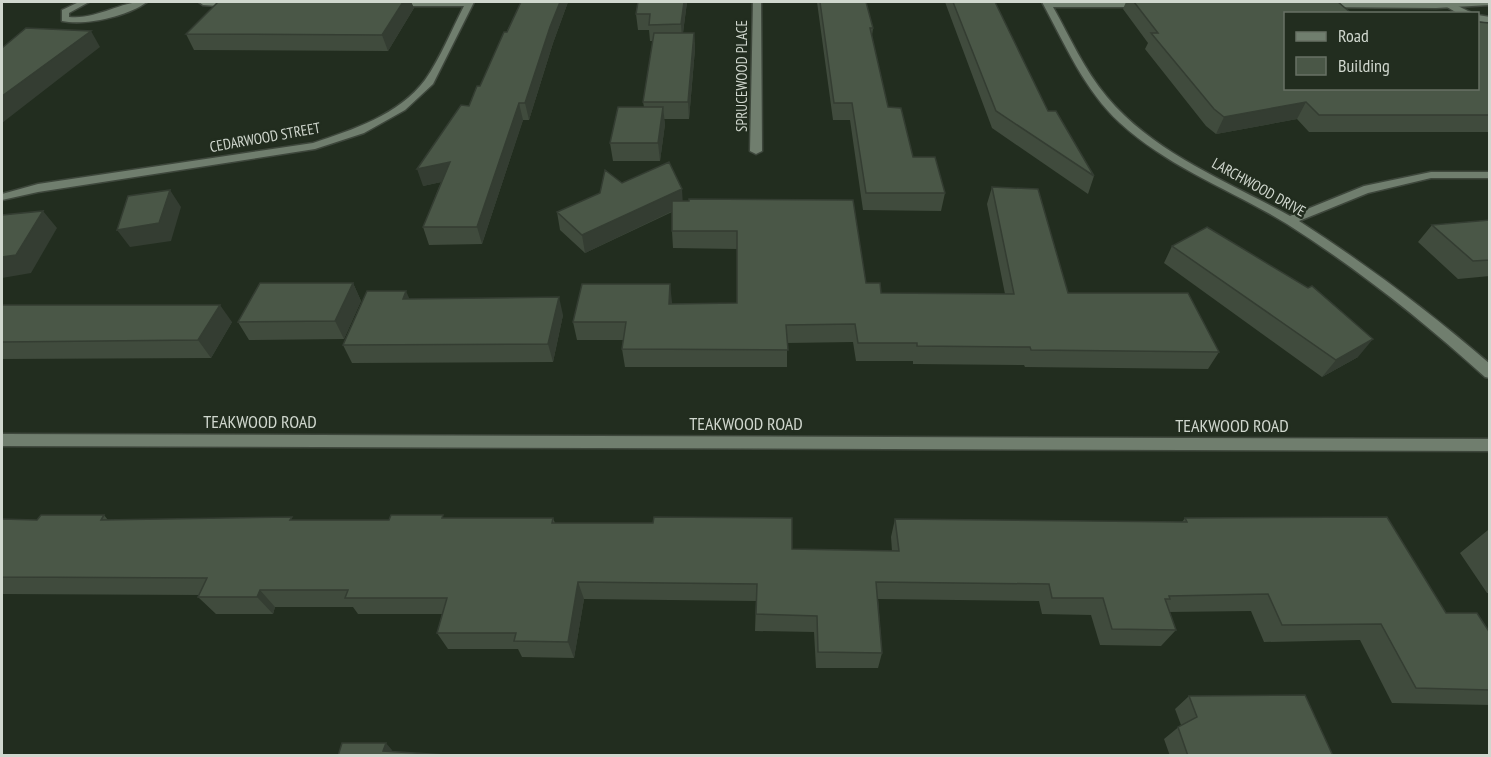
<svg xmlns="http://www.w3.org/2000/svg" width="1491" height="757" font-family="'PT Sans Narrow',sans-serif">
<rect width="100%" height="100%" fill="#222d1f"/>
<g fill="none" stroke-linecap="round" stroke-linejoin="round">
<defs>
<path id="service" d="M 1450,2 L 1470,12 L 1471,14 L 1459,14 L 1447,7 L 1446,5 Z
M 1478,15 L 1490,17 L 1490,23 L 1478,21 Z"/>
<path id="minor" d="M 79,2 L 89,2 L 69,13 L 69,17 C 98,20 122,0 147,2 C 128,16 86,26 62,21 L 62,10 Z
M 199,2 L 236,2 L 239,4 L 235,7 L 203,5 Z
M 388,2 L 474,2 L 433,84 L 405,110 L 364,133 L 315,149 L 38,192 L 2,200 L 2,194 L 38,184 L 313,143 C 352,130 399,115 425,80 C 440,59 452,29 464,6 L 391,6 L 388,5 Z
M 753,2 L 761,2 L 762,151 L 756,154 L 750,151 Z
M 1042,2 L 1147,2 L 1147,6 L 1144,7 L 1053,7 C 1070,37 1084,70 1107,97 C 1155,154 1227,181 1290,216 L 1364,186 L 1431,172 L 1490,172 L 1490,178 L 1431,178 L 1368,193 L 1299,221 C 1366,264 1430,312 1490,364 L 1490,378 L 1485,377 C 1423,321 1358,269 1287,224 C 1232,190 1169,168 1120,123 C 1084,90 1065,44 1042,2 Z
M 1324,2 L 1490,2 L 1490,5 L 1436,8 L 1321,7 L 1320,5 Z
M 2,434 L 1490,439 L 1490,451 L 2,446 Z"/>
</defs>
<use href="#service" stroke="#3e473c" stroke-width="3"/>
<use href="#minor" stroke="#3e473c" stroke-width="3"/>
<use href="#service" fill="#707e6e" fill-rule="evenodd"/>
<use href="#minor" fill="#707e6e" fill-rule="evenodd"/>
</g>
<path fill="#404b3d" d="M 218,2 L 411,2 L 414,8 L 388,51 L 194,50 L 186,34 Z
M 521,2 L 568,2 L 553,43 L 529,120 L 523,120 L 482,244 L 429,245 L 423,227 L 441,182 L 423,186 L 480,86 Z
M 687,2 L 683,33 L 694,33 L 695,49 L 689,119 L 664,119 L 665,124 L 660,161 L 613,161 L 610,143 L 644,107 L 643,102 L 653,41 L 650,41 L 649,30 L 638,30 L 636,14 Z
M 817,2 L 866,2 L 873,28 L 872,36 L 888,107 L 913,157 L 945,193 L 941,211 L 863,210 L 850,120 L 833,120 Z
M 945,2 L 995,2 L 1048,111 L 1094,176 L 1088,194 L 992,128 Z
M 1126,2 L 1338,2 L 1286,88 L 1490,23 L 1490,132 L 1309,132 L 1297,119 L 1216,134 L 1206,126 L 1145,49 L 1148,43 L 1123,9 Z
M 992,187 L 1068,293 L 1219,352 L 1208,369 L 1025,367 L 1024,365 L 913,364 L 913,361 L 856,361 L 853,342 L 787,343 L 787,367 L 625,367 L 622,349 L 623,340 L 577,340 L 573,322 L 672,302 L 672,304 L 737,303 L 737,249 L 673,248 L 672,231 L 672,212 L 585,253 L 560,230 L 557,212 L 683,201 L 866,283 L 881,293 L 1005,294 L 987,204 Z
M 1490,220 L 1490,276 L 1458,279 L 1418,242 L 1432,225 Z
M 1172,246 L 1358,357 L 1322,377 L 1164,263 Z
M 353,283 L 361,301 L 344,339 L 249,340 L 238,322 Z
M 410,299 L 563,315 L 553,362 L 352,363 L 343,345 Z
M 2,305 L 232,322 L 211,358 L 2,359 Z
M 104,515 L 108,520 L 389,520 L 444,518 L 553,518 L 555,523 L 792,549 L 892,551 L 891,537 L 895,519 L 1182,522 L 1185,518 L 1446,613 L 1490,633 L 1490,705 L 1392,703 L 1360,640 L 1264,642 L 1251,611 L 1169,612 L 1176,630 L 1161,646 L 1100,645 L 1091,615 L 1042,614 L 1039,601 L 878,599 L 882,653 L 878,668 L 816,668 L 814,632 L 755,631 L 756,601 L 584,599 L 574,658 L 522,657 L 518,649 L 448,649 L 437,633 L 442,614 L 358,614 L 353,607 L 275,607 L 273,614 L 216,614 L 198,597 L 199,595 L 2,594 L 2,519 L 37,520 Z
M 1488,530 L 1490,530 L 1490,593 L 1487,593 L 1460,553 Z
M 1189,696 L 1333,756 L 1170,756 L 1164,739 L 1181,725 L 1175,709 Z"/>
<path fill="#343d32" d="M 403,2 L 411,2 L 414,8 L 388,51 L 382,35 Z
M 560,2 L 568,2 L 553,43 L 529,120 L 525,103 L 550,27 Z
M 684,2 L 687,2 L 682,40 L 681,24 Z
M 91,31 L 100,47 L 2,123 L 2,96 Z
M 694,33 L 695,49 L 689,119 L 688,102 Z
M 1306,102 L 1297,119 L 1216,134 L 1224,117 Z
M 519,103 L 523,120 L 482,244 L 477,227 Z
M 663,107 L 665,124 L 660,161 L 658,143 Z
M 450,162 L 455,179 L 423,186 L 417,169 Z
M 682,189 L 683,206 L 585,253 L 582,235 Z
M 170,190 L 181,207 L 171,241 L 130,247 L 117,230 Z
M 43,211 L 57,228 L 31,273 L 2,278 L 2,257 Z
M 353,283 L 361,301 L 344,339 L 335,321 Z
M 670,284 L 672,302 L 670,322 L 669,304 Z
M 406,291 L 414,309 L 403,299 Z
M 559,297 L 563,315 L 553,362 L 548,344 Z
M 220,305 L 232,322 L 211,358 L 198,340 Z
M 1373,339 L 1358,357 L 1322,377 L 1336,360 Z
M 578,582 L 584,599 L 574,658 L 568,642 Z
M 260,590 L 275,607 L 273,614 L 257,597 Z
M 386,743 L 392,750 L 390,756 L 383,751 Z"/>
<path fill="#4a5747" stroke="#343d32" stroke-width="1.5" d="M 218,2 L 403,2 L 382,35 L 186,34 Z
M 521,2 L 560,2 L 550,27 L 525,103 L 519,103 L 477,227 L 423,227 L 450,162 L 417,169 L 461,105 L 469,106 L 477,86 L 480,86 L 504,32 L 507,32 Z
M 638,2 L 684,2 L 681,24 L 649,25 L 650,14 L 636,14 Z
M 820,2 L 866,2 L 873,28 L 870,28 L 888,107 L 901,108 L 913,157 L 935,157 L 945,193 L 866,193 L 852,103 L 834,103 Z
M 953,2 L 995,2 L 1048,111 L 1056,111 L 1094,176 L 996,111 Z
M 1134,2 L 1338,2 L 1351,13 L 1465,13 L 1286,14 L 1286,88 L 1478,88 L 1478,22 L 1490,23 L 1490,115 L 1319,115 L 1306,102 L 1224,117 L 1214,109 L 1151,33 L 1158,33 Z
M 26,28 L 91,31 L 2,96 L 2,48 Z
M 654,33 L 694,33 L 688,102 L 643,102 Z
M 618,107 L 663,107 L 658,143 L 610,143 Z
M 669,162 L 682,189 L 582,235 L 557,212 L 600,193 L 605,170 L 622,183 Z
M 992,187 L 1038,189 L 1068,293 L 1188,293 L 1219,352 L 1031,350 L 1030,347 L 917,346 L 917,343 L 858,343 L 855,324 L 786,325 L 788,350 L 622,349 L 626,322 L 573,322 L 582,284 L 670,284 L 669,304 L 737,303 L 737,231 L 672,231 L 672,201 L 689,201 L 689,199 L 853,200 L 866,283 L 880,283 L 881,293 L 1014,294 Z
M 170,190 L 159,223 L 117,230 L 128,196 Z
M 43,211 L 16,255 L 2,257 L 2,215 Z
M 1490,220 L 1490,260 L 1473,261 L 1432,225 Z
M 1207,227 L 1308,288 L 1312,286 L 1373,339 L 1336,360 L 1172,246 Z
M 260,283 L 353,283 L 335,321 L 238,322 Z
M 367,291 L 406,291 L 403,299 L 559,297 L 548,344 L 343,345 Z
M 2,305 L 220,305 L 198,340 L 2,342 Z
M 41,515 L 104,515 L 101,520 L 292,517 L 290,520 L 389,520 L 391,515 L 443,515 L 442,518 L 553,518 L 552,523 L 653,523 L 654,517 L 792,518 L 792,549 L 899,551 L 895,519 L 1187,522 L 1185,518 L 1387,517 L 1446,613 L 1477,613 L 1490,633 L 1490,690 L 1416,688 L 1381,624 L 1282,625 L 1268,594 L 1169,596 L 1170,599 L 1165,599 L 1176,630 L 1112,629 L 1103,598 L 1052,598 L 1049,584 L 876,582 L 882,653 L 818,652 L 817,616 L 756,614 L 757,584 L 578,582 L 568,642 L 514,641 L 516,633 L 437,633 L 447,598 L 345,598 L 348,590 L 260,590 L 257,597 L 198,597 L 207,578 L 2,577 L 2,519 L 37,520 Z
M 1305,695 L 1333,756 L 1188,756 L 1178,727 L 1197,717 L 1189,696 Z
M 342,743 L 386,743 L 383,751 L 446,755 L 446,756 L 338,756 Z"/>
<g text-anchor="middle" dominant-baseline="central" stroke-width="4.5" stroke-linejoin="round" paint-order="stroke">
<g font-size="15" fill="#d0d7ce" stroke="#222d1f">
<text transform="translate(741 76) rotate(-90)">SPRUCEWOOD PLACE</text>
<text transform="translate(265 137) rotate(-10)">CEDARWOOD STREET</text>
<text transform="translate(1259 187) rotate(29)">LARCHWOOD DRIVE</text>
</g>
<g font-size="18" fill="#d0d7ce" stroke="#222d1f">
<text x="260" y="421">TEAKWOOD ROAD</text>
<text x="746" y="423">TEAKWOOD ROAD</text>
<text x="1232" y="425">TEAKWOOD ROAD</text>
</g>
</g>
<rect width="1491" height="757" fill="none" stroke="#d0d7ce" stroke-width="6"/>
<rect x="1284" y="12" width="195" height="78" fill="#222d1f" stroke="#687165" stroke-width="1.5"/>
<rect x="1296" y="32" width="30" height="9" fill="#707e6e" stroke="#687165" stroke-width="1.5"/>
<text x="1338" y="42" font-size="18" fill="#d0d7ce">Road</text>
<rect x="1296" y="57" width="30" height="18" fill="#4a5747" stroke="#687165" stroke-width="1.5"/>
<text x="1338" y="72" font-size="18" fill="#d0d7ce">Building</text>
</svg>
